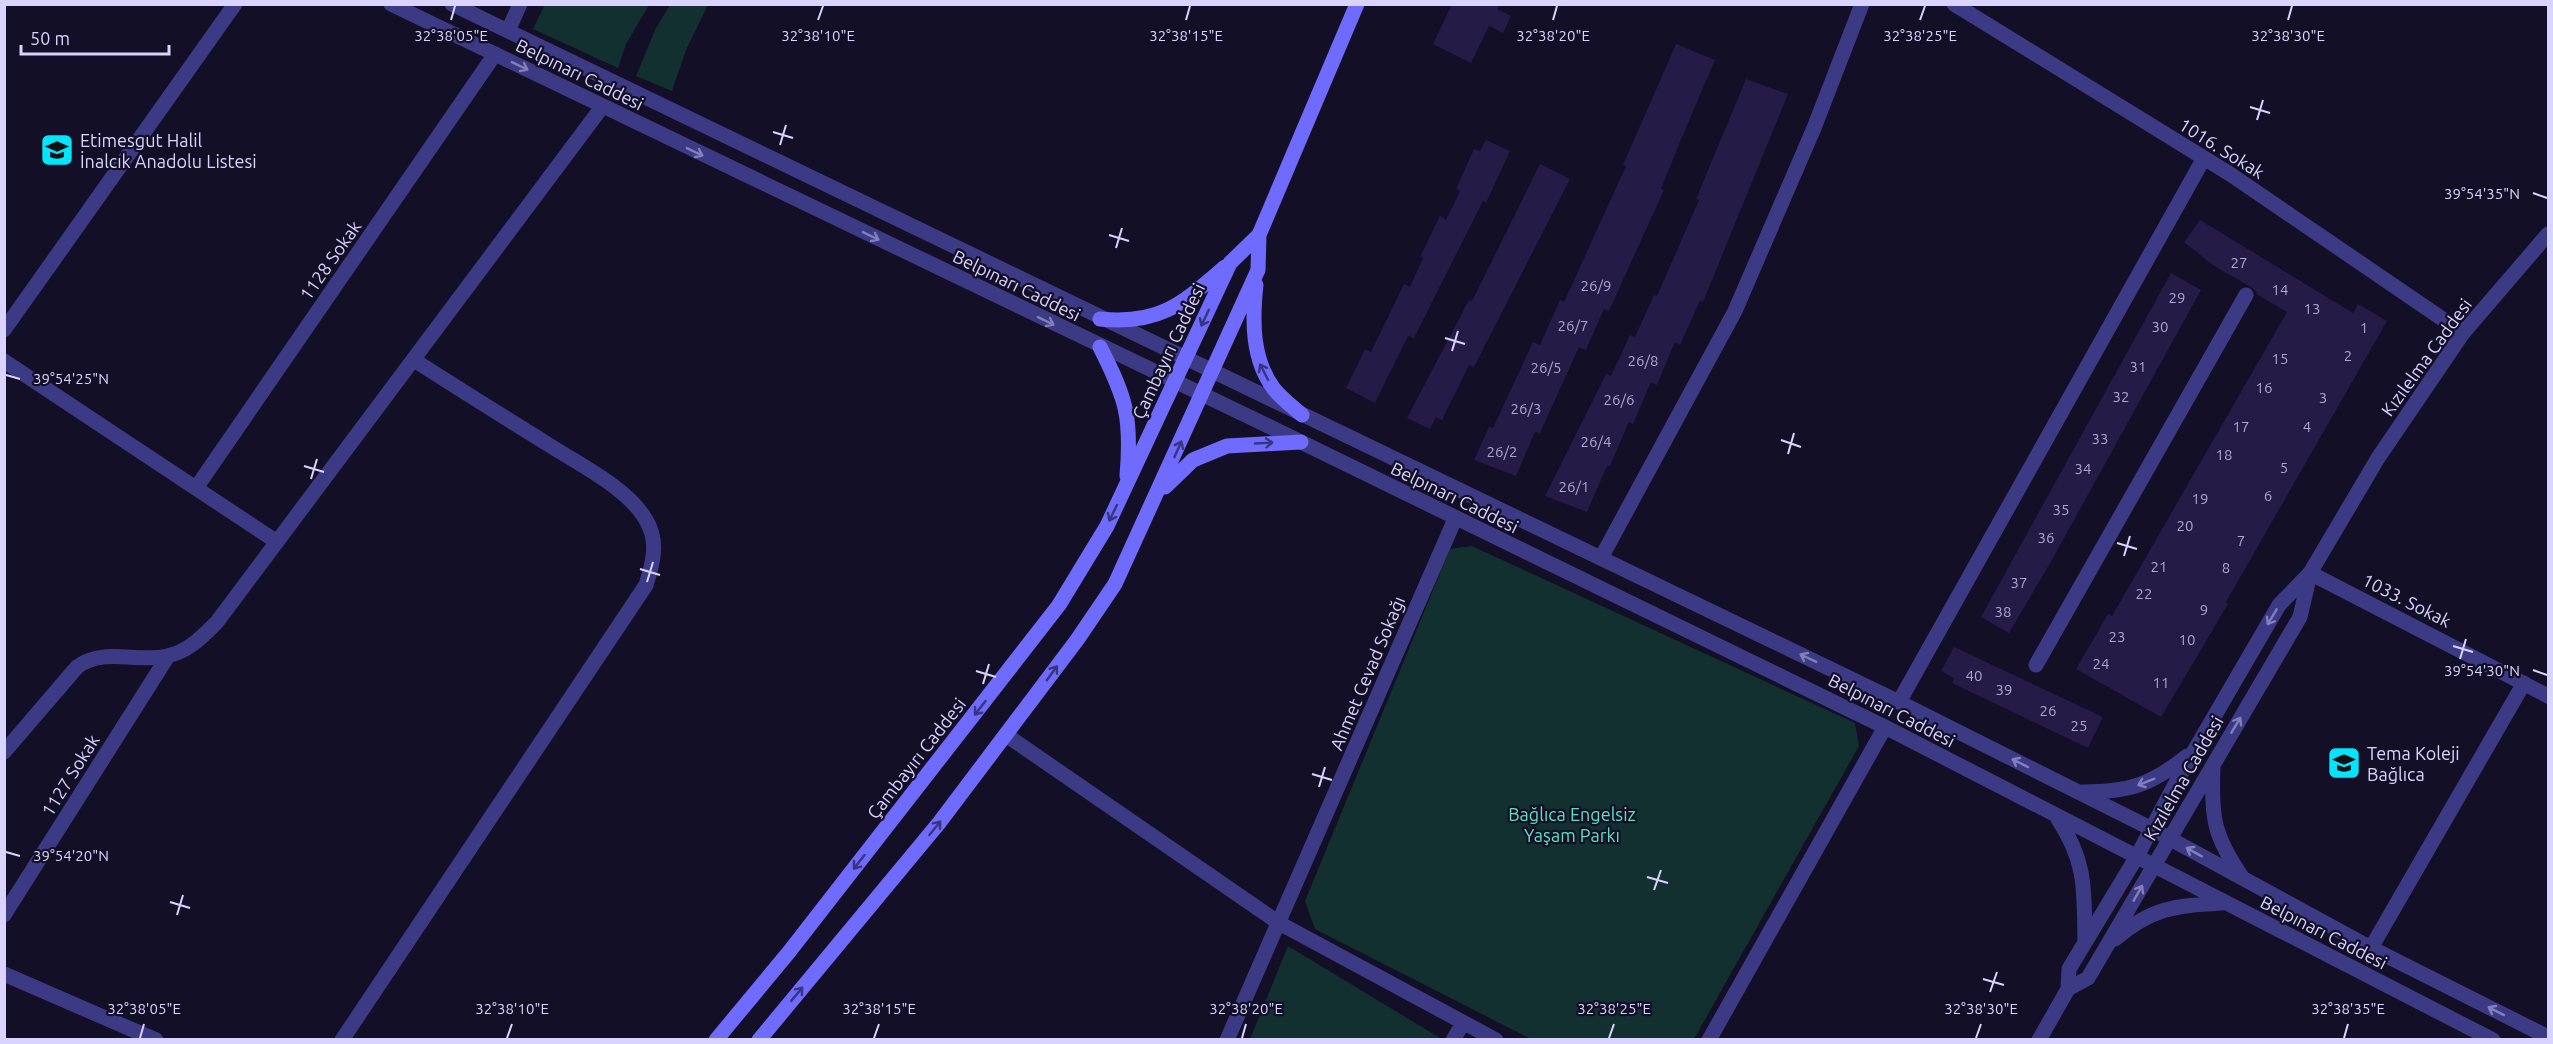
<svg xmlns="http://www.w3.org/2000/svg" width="2553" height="1044" font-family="Ubuntu,sans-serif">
<rect width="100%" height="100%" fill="#130f26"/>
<path fill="#12302f" d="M 545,4 L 649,4 L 649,5 L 626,44 L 618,68 L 533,29 Z
M 670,5 L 708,5 L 686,50 L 672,91 L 636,76 L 656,28 Z
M 1472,546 L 1855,723 L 1859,746 L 1694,1039 L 1531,1039 L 1315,929 L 1305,901 L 1450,549 Z
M 1288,946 L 1440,1038 L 1440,1039 L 1250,1039 Z"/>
<path fill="#241b47" d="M 1452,4 L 1500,4 L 1497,9 L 1511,16 L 1503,33 L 1489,26 L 1471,63 L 1433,44 Z
M 1676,44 L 1715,60 L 1680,142 L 1661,189 L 1664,190 L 1609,311 L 1604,309 L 1586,350 L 1579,347 L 1540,433 L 1535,432 L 1516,476 L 1474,460 L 1489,427 L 1493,428 L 1533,342 L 1540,345 L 1560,300 L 1564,302 L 1626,166 L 1623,165 Z
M 1746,79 L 1788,94 L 1703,302 L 1700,301 L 1680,345 L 1675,342 L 1657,385 L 1651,382 L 1633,424 L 1629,422 L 1610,466 L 1607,466 L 1587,512 L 1545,496 L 1606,374 L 1611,376 L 1630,335 L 1635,337 L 1654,295 L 1657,296 L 1699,200 L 1696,199 Z
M 1486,140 L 1510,151 L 1486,203 L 1483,201 L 1414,338 L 1408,336 L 1375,403 L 1346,388 L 1365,349 L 1371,352 L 1404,284 L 1410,287 L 1423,258 L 1420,257 L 1440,216 L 1446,220 L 1460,191 L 1456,189 L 1474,149 L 1480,151 Z
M 1540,164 L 1570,179 L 1474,367 L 1469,365 L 1442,420 L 1436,417 L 1430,429 L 1407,418 L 1469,300 L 1472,301 Z
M 2200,220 L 2353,313 L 2358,304 L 2387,321 L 2226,602 L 2228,604 L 2161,717 L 2076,669 L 2108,614 L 2112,616 L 2287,312 L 2256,294 L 2257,292 L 2251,287 L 2214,266 L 2184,242 Z
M 2171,273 L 2201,290 L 2053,558 L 2009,633 L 1981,617 Z
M 1954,647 L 2103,717 L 2088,748 L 1952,683 L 1954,678 L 1941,671 Z"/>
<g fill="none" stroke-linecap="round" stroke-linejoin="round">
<path stroke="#3d3a85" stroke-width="15" d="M 2036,665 L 2246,295"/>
<path stroke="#3d3a85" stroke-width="15" d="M 1954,4 L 2230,174 L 2463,333
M 508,31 L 520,4
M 4,330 L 235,4
M 4,361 L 277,542
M 196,488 L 495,54
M 1601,558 L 1735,311 L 1814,128 L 1862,4
M 2310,573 L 2548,696
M 1899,702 L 2204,158
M 1006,735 L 1279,923 L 1496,1040
M 4,752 L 77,667 C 103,647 137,663 167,656 C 188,652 202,637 217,622 L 602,107
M 4,915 L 168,656
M 2371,948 L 2524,683
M 4,974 L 156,1040
M 342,1040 L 646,585 C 653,563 659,541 646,520 C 629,489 579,464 549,445 C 504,417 459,389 414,360
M 1227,1040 L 1455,519
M 1453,1040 L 1463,1023
M 1709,1040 L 1885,727"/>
<path stroke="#3d3a85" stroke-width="15" d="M 391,4 L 1262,423 L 1885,727 L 2493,1040
M 452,4 L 1899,702 L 2152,829 L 2371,948 L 2548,1037
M 2213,767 C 2211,816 2213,835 2242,877
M 2083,792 C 2129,792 2151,785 2187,756
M 2058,819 C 2087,863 2084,891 2085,942
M 2115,939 C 2153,907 2175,906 2223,903
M 2068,989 L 2088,978 L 2300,617 L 2310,574
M 2039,1040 L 2068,989 L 2069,969 L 2136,858 L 2179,777 L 2279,605 L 2310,573 L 2378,458 L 2463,333 L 2548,234"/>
<path stroke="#6f6bff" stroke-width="15" d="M 1256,285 C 1252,321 1252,360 1274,389 C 1282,399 1293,407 1302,415
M 1100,319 C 1160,325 1182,304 1225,267
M 1100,347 C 1126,398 1132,417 1127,476
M 1165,487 L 1193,460 L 1227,446 L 1301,442
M 716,1040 L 789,952 L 1059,605 L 1107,526 L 1230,263 L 1259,235
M 759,1040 L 939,823 L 1077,640 L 1115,584 L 1258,270 L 1259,235 L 1357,4"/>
</g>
<defs><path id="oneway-shaft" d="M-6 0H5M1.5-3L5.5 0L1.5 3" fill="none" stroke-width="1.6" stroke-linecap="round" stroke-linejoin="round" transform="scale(1.5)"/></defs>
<g stroke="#837fbc">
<use href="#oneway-shaft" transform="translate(520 66) rotate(26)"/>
<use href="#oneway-shaft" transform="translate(695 152) rotate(26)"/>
<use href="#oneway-shaft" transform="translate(871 236) rotate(26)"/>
<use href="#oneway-shaft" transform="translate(1046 321) rotate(26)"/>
<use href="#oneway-shaft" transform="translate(2272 617) rotate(121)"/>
<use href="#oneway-shaft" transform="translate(1808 658) rotate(-154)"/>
<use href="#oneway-shaft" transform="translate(2236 725) rotate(-59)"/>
<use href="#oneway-shaft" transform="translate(2020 763) rotate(-153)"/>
<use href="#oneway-shaft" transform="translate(2146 782) rotate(158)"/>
<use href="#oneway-shaft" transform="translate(2194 852) rotate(-151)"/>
<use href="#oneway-shaft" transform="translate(2138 893) rotate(-60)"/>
<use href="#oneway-shaft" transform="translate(2496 1011) rotate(-153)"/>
</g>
<g stroke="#38347d">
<use href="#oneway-shaft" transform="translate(1205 318) rotate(115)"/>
<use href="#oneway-shaft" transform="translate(1264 372) rotate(-117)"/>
<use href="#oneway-shaft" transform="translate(1264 443) rotate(-3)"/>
<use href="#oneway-shaft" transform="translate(1178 449) rotate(-66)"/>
<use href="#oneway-shaft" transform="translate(1113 513) rotate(116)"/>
<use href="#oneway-shaft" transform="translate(1052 673) rotate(-54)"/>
<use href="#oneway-shaft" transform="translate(980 708) rotate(128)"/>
<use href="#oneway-shaft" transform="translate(935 828) rotate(-51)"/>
<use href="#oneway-shaft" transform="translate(859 862) rotate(128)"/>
<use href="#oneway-shaft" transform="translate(797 994) rotate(-50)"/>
</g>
<path fill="none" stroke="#d9d4ff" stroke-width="2" d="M 451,20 L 455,6M 818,20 L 823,6M 1186,20 L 1190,6M 1553,20 L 1557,6M 1920,20 L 1925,6M 2288,20 L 2292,6M 2250,107 L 2270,113M 2257,120 L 2263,100M 773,132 L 793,138M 780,145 L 786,125M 2533,193 L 2547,198M 1109,235 L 1129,241M 1116,248 L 1122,228M 1445,338 L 1465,344M 1452,351 L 1458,331M 6,375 L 20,379M 1781,440 L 1801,447M 1788,454 L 1794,433M 304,466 L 324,472M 311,479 L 317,459M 2117,543 L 2137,549M 2124,556 L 2130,536M 640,569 L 660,575M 647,582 L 653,562M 2453,646 L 2473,652M 2460,659 L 2466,639M 2533,670 L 2547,675M 976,671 L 996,677M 983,684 L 989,664M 1312,774 L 1332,780M 1319,787 L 1325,767M 6,852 L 20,856M 1647,877 L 1668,883M 1654,890 L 1661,870M 170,902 L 190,908M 177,915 L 183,895M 1983,979 L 2004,985M 1990,992 L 1997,972M 140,1038 L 144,1024M 507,1038 L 512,1024M 874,1038 L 879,1024M 1242,1038 L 1246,1024M 1609,1038 L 1614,1024M 1976,1038 L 1981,1024M 2344,1038 L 2348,1024"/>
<defs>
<symbol id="school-square" viewBox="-11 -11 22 22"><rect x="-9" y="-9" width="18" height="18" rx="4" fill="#00e5ff" stroke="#130f26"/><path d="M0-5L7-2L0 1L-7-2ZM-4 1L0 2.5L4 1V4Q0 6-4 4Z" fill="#111"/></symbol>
</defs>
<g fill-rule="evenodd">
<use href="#school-square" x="38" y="131" width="38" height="38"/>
<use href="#school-square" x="2325" y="744" width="38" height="38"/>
</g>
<g text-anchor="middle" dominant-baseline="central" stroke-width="4.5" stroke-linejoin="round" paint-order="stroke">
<g font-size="15" fill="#aca6d1">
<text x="2239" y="262">27</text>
<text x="1596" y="285">26/9</text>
<text x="2280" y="289">14</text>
<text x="2177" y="297">29</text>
<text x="2312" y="308">13</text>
<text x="1573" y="325">26/7</text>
<text x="2160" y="326">30</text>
<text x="2364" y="327">1</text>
<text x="2348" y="355">2</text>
<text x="2280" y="358">15</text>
<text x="1643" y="360">26/8</text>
<text x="2138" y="366">31</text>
<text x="1546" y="367">26/5</text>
<text x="2264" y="387">16</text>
<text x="2121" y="396">32</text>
<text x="2323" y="397">3</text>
<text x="1619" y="399">26/6</text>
<text x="1526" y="408">26/3</text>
<text x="2241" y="426">17</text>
<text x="2307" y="426">4</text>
<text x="2100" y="438">33</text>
<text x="1596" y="441">26/4</text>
<text x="1502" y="451">26/2</text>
<text x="2224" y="454">18</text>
<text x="2284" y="467">5</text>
<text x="2083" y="468">34</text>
<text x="1574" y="486">26/1</text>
<text x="2268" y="495">6</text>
<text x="2200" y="498">19</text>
<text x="2061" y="509">35</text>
<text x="2185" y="525">20</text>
<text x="2046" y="537">36</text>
<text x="2241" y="540">7</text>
<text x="2159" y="566">21</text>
<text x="2226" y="567">8</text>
<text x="2019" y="582">37</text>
<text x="2144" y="593">22</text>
<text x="2204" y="609">9</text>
<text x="2003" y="611">38</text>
<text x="2117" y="636">23</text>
<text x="2187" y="639">10</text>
<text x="2101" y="663">24</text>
<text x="1974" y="675">40</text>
<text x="2161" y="682">11</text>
<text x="2004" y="689">39</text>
<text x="2048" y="710">26</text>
<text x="2079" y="725">25</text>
</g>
<g font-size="18" fill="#d9d4ff" stroke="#130f26">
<text transform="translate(580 74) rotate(26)">Belpınarı Caddesi</text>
<text transform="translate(2222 148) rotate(32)">1016. Sokak</text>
<text transform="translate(330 260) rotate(-55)">1128 Sokak</text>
<text transform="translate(1017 285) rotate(26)">Belpınarı Caddesi</text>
<text transform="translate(1168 351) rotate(-65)">Çambayırı Caddesi</text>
<text transform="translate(2426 357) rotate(-54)">Kızılelma Caddesi</text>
<text transform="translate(1455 497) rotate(26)">Belpınarı Caddesi</text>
<text transform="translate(2407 600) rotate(27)">1033. Sokak</text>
<text transform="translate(1367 673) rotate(-67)">Ahmet Cevad Sokağı</text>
<text transform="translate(1892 710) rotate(27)">Belpınarı Caddesi</text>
<text transform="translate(916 758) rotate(-52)">Çambayırı Caddesi</text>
<text transform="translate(70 775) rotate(-58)">1127 Sokak</text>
<text transform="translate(2183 778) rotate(-60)">Kızılelma Caddesi</text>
<text transform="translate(2324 932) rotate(27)">Belpınarı Caddesi</text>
</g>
<g font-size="18" fill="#d9d4ff" stroke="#130f26" text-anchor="start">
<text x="80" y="140">Etimesgut Halil<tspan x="80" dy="21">İnalcık Anadolu Listesi</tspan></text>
<text x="2367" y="753">Tema Koleji<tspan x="2367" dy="21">Bağlıca</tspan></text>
</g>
<g font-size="18" fill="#5fe0c0" stroke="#130f26">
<text x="1572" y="814">Bağlıca Engelsiz<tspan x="1572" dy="21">Yaşam Parkı</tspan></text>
</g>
</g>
<g font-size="15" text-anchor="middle" fill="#d9d4ff" stroke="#130f26" stroke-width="4.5" stroke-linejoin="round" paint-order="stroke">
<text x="451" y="41">32°38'05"E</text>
<text x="818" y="41">32°38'10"E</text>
<text x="1186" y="41">32°38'15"E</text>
<text x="1553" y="41">32°38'20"E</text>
<text x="1920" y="41">32°38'25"E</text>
<text x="2288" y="41">32°38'30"E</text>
<text x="2482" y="199">39°54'35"N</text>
<text x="71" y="384">39°54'25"N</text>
<text x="2482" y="676">39°54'30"N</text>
<text x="71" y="861">39°54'20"N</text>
<text x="144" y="1014">32°38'05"E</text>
<text x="512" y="1014">32°38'10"E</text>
<text x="879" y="1014">32°38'15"E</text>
<text x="1246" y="1014">32°38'20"E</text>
<text x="1614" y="1014">32°38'25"E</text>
<text x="1981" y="1014">32°38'30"E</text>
<text x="2348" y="1014">32°38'35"E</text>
</g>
<rect width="2553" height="1044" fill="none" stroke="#d9d4ff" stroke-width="12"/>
<path d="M21 45v9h148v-9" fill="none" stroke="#d9d4ff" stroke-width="3"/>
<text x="30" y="45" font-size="18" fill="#d9d4ff" stroke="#130f26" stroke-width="4.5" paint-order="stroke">50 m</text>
</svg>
